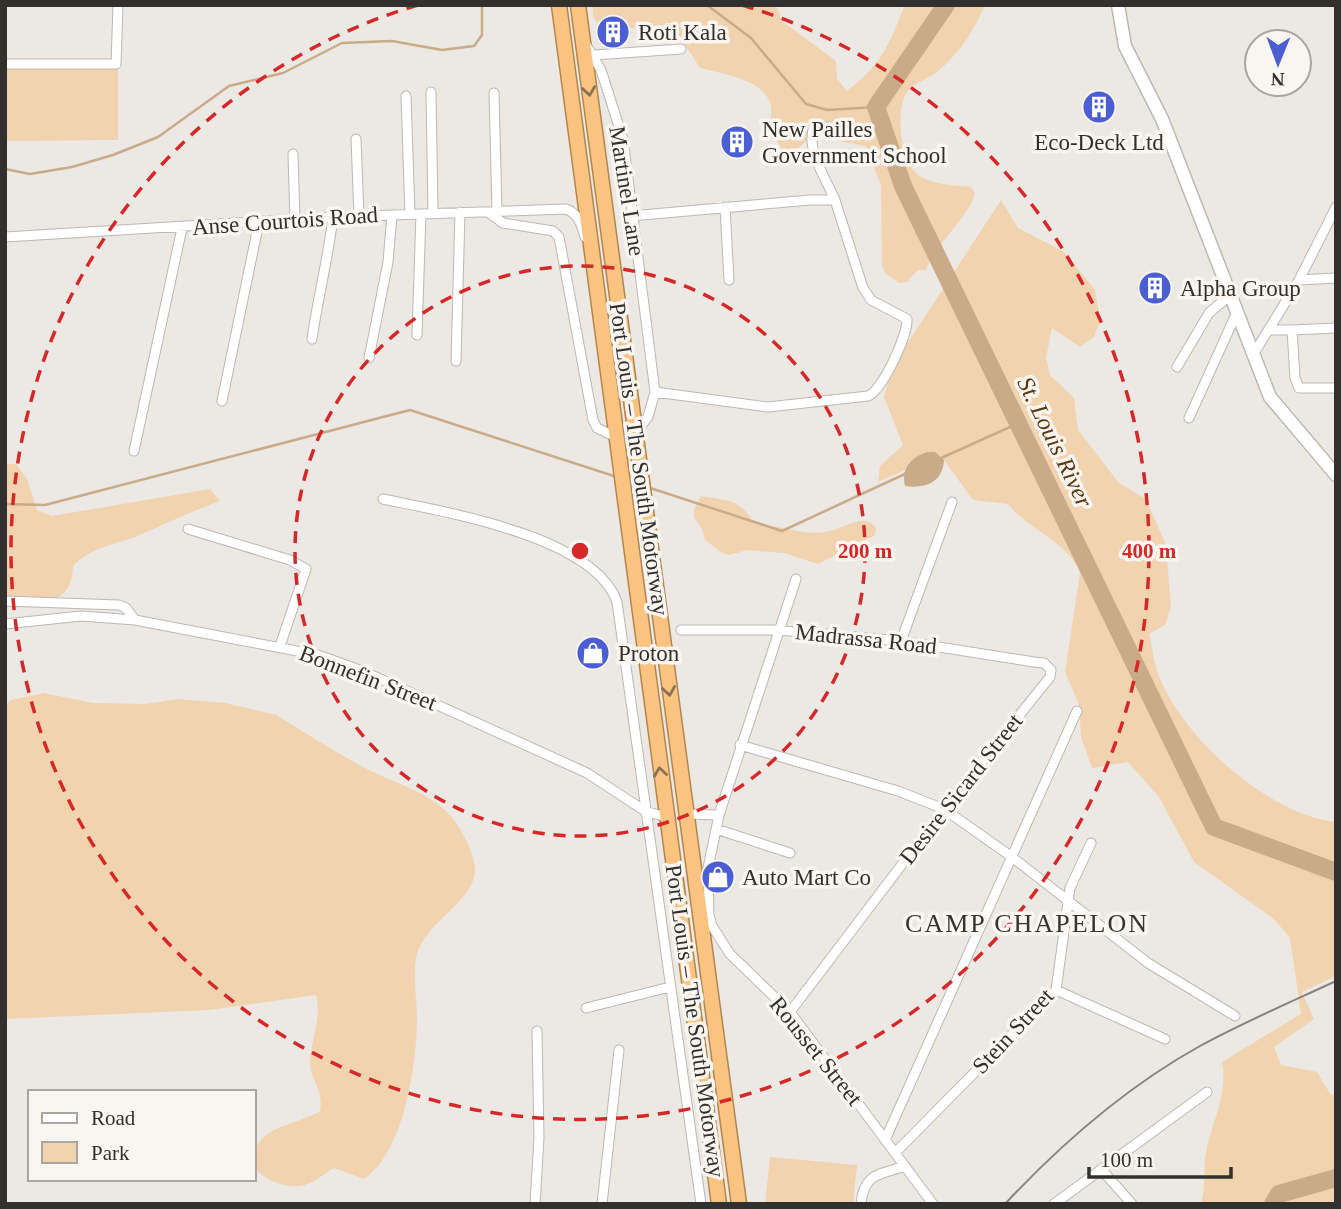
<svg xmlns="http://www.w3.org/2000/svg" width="1341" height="1209" font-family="'Times New Roman',serif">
<rect width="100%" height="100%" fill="#ece8e3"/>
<path fill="#f2d3b0" d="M 593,5 L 776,5 L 782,21 L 836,61 L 837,79 L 847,91 C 883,63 888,46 905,5 L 985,5 C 974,30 960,53 938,71 C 930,78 918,81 910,88 C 894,104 900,154 914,171 C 927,185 953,185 971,187 L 975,194 C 964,224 937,241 926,270 L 918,270 L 907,282 L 899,283 L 885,273 L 882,265 L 881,186 L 866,146 L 811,136 L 800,147 L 784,153 C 778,143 772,133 771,122 C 770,117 772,110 771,105 C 764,79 722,74 700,68 L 673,26 C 649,23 626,31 602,30 L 593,16 Z
M 5,69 L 118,69 L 118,140 L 5,141 Z
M 1001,200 L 1018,228 L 1064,252 L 1095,290 L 1100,321 L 1094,337 L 1080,347 L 1052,328 L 1046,358 L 1050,375 L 1074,398 L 1078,430 L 1119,483 L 1146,499 L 1166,545 L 1171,608 L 1165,625 L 1149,634 C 1153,649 1154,667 1161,681 C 1187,741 1270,815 1336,822 L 1336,976 L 1302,992 L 1314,1019 L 1274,1047 L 1281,1065 L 1317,1072 L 1331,1095 L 1336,1096 L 1336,1204 L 1201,1204 C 1205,1188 1204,1175 1205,1160 C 1209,1125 1229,1097 1222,1062 L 1301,1014 L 1290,938 L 1274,919 L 1194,862 L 1159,797 L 1128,762 L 1092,768 L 1081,737 L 1079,704 L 1065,672 L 1080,573 C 1069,542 1028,530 1008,504 L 973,500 L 944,460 L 935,452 L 909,462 L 905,470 L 878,482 L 880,466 L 903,445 L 884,397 L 892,367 Z
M 5,464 L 16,464 L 27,479 L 37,510 L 52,516 L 210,489 L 220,501 C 192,511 167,523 140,535 C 116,545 92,546 73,566 C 72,609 38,601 5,601 Z
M 701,496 C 728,501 739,498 754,523 C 777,525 809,537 830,531 C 846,527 863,513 876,527 L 875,535 L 818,564 L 784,553 L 747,550 L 730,555 L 722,553 L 705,540 C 702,516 684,524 701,496 Z
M 44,693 L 93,703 L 146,704 L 177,699 L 225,703 L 276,715 C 306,733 336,753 367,769 C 398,785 437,794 457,824 C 465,837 476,857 475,873 C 471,903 426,922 417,954 C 412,972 417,999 417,1018 C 417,1064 404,1153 364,1179 L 334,1168 C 324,1174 311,1185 300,1186 C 278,1188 238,1171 258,1144 C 270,1125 301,1123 320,1111 C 324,1087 310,1081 310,1062 C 311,1038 322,1019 316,995 L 209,1010 L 5,1019 L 5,705 L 11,700 Z
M 770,1157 L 857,1165 L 853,1204 L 765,1204 Z"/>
<path fill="#caab89" d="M 927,452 L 935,452 L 944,460 C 943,482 925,489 905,486 C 901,468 910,458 927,452 Z"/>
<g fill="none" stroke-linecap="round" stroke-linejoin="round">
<path stroke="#caab89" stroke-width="2.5" d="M 707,5 L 751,38 L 806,104 L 827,110 L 876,107
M 5,169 L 30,174 L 72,167 L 113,155 L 158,137 L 229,86 L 283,73 L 342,43 L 392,41 L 442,50 L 474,46 L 482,35 L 482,5
M 939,459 L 1019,423
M 647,487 L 782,531 L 907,473
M 5,504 L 45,505 L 410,410 L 617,477"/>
<path stroke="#caab89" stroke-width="18" d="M 946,5 L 876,107 L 903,186 L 1214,827 L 1336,872
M 1273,1204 L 1279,1194 L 1336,1178"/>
<defs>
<path id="minor" d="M 585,43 L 601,70 L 623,139 L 655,392 L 648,417 L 636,432
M 594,55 L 681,49
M 5,64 L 116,64 L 118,5
M 431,92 L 433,213
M 494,93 L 497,211
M 406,96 L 410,214
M 356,139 L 359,216
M 293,154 L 295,220
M 835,200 C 827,181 805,148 814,127 L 823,126 L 849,136
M 725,207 L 729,280
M 488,212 L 503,223 L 553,231 L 559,237 L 593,420 L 597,428 L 614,436
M 631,216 L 810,200 L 835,200 L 863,288 L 871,300 L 907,319 C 908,335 882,391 868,396 L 768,407 L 655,392
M 5,237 L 333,217 L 566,209 C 579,214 581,224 585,237
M 1299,280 L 1336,278
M 1269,330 L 1292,330 L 1295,378 L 1299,388 L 1336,388
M 1292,330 L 1336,328
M 417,335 L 421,214
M 312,339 C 318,297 328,259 333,217
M 1253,355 L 1299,280 L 1336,207
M 369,358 L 388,262 L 392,215
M 456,361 L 460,212
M 1177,367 L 1209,313 L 1230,295
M 222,401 L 259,222
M 1189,418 L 1237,312
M 134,451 L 182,228
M 383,499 C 444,512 594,536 617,602 L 701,1204
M 188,529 L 290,560 L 306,569 L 280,646
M 796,579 L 719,815 L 708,868 L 709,915 L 712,926 L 730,954 L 790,1012 L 933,1204
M 5,601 L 119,605 L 126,608 L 135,620
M 5,624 L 81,616 L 135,620 L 318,655 L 365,672 L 587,773 L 645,811 L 666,817
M 681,630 L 779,630 L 901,641 L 1034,662 L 1044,663 L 1051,670 L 1050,677 L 944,809 L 790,1012
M 901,641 L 952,502
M 740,745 L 898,791 L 944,809 L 1012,857 L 1148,963 L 1235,1016
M 688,814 L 719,815
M 716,829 L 790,853
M 1056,990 L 1165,1039
M 586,1008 L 670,987
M 885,1140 L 1077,711
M 895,1153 L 1056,990 L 1070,888 L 1091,843
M 1101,1169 L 1132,1204
M 535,1204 L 539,1138 L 537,1031
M 602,1204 L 619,1050
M 861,1204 C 864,1173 879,1175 905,1166
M 1054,1204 L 1207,1092"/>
<path id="secondary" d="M 1118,5 L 1125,46 L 1162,119 L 1270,397 L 1336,475"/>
<path id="trunk" d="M 559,5 L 719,1204
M 578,5 L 739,1204"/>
</defs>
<use href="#minor" stroke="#bcb8b3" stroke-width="11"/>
<use href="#secondary" stroke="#bcb8b3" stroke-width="15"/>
<use href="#trunk" stroke="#b3864f" stroke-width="17"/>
<use href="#minor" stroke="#fff" stroke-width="9"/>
<use href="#secondary" stroke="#fff" stroke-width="12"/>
<use href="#trunk" stroke="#fac380" stroke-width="14"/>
<path stroke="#868380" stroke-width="2" d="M 1005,1204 C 1061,1144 1128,1086 1200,1046 C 1244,1022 1291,1002 1336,981"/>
</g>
<defs><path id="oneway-chevron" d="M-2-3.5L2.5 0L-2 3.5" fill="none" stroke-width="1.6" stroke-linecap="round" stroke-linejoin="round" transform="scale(1.75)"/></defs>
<g stroke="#8c7253">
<use href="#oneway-chevron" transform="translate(589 91) rotate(82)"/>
<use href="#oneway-chevron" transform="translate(669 691) rotate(81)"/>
<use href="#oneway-chevron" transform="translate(660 772) rotate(-98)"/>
</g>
<g fill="none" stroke="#d62828" stroke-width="3.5" stroke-dasharray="12 9">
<circle cx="580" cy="551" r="285"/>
<path d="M742 5A569 569 0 1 1 418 5"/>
</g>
<defs>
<symbol id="building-disc" viewBox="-11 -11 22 22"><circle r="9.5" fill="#4b5ed3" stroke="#f9f5f0"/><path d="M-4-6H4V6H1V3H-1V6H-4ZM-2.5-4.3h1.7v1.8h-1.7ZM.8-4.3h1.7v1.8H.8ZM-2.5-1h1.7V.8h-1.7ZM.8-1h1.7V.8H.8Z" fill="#fff"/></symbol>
<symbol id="shop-disc" viewBox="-11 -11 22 22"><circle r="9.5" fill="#4b5ed3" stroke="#f9f5f0"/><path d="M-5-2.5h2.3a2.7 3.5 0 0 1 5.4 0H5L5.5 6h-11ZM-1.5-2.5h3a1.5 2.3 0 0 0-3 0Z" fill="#fff"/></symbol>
</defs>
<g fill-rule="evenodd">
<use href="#building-disc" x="594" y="13" width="38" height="38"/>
<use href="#building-disc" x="1080" y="88" width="38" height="38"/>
<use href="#building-disc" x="718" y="123" width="38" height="38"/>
<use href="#building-disc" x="1136" y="269" width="38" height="38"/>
<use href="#shop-disc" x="574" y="634" width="38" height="38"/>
<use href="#shop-disc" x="699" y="858" width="38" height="38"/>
</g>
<g text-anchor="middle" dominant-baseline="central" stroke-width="7" stroke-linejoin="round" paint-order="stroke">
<g font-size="23" fill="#32302e" stroke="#f9f5f0" text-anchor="start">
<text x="638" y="32">Roti Kala</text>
<text x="762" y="129">New Pailles<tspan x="762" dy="26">Government School</tspan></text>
<text x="1099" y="142" text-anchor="middle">Eco-Deck Ltd</text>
<text x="1180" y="288">Alpha Group</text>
<text x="618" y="653">Proton</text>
<text x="742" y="877">Auto Mart Co</text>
</g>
<g font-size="23" fill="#32302e" stroke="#f9f5f0">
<text transform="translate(627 191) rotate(81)">Martinel Lane</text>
<text transform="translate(285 221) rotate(-4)">Anse Courtois Road</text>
<text transform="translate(639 459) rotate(82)">Port Louis – The South Motorway</text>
<text transform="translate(866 639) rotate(6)">Madrassa Road</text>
<text transform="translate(368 678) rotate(21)">Bonnefin Street</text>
<text transform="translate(961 789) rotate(-52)">Desire Sicard Street</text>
<text transform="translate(695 1021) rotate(82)">Port Louis – The South Motorway</text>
<text transform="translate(1013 1031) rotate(-47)">Stein Street</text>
<text transform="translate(816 1051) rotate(51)">Rousset Street</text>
</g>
<g font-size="24" font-style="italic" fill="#58380e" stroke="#f9f5f0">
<text transform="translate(1055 442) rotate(64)">St. Louis River</text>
</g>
<g font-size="26" letter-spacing="2" fill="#373330" stroke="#f9f5f0">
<text x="1027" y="923">CAMP CHAPELON</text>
</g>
</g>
<circle cx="580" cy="551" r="10" fill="#d62828" stroke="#f9f5f0" stroke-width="3.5"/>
<g font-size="21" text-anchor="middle" font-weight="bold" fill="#d62828" stroke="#f9f5f0" stroke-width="7" stroke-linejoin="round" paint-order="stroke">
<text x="865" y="558">200 m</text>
<text x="1149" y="558">400 m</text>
</g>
<rect width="1341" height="1209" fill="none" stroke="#32302e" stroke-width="14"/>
<rect x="28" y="1090" width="228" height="91" fill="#f9f5f0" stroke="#a9a6a2" stroke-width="2"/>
<rect x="42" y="1113" width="35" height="10" fill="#ffffff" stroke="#a9a6a2" stroke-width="2"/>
<text x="91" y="1125" font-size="21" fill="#32302e">Road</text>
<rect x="42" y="1142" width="35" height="21" fill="#f2d3b0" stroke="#a9a6a2" stroke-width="2"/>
<text x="91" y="1160" font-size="21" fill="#32302e">Park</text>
<g transform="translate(1278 63) rotate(181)"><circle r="33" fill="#f9f5f0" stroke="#a9a6a2" stroke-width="2"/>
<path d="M0-5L12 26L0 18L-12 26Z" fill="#4b5ed3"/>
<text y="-10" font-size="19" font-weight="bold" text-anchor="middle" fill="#32302e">N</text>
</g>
<path d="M1089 1167v10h142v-10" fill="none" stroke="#32302e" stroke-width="3.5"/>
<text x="1100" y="1167" font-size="21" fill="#32302e" stroke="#f9f5f0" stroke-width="5" paint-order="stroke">100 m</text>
</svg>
